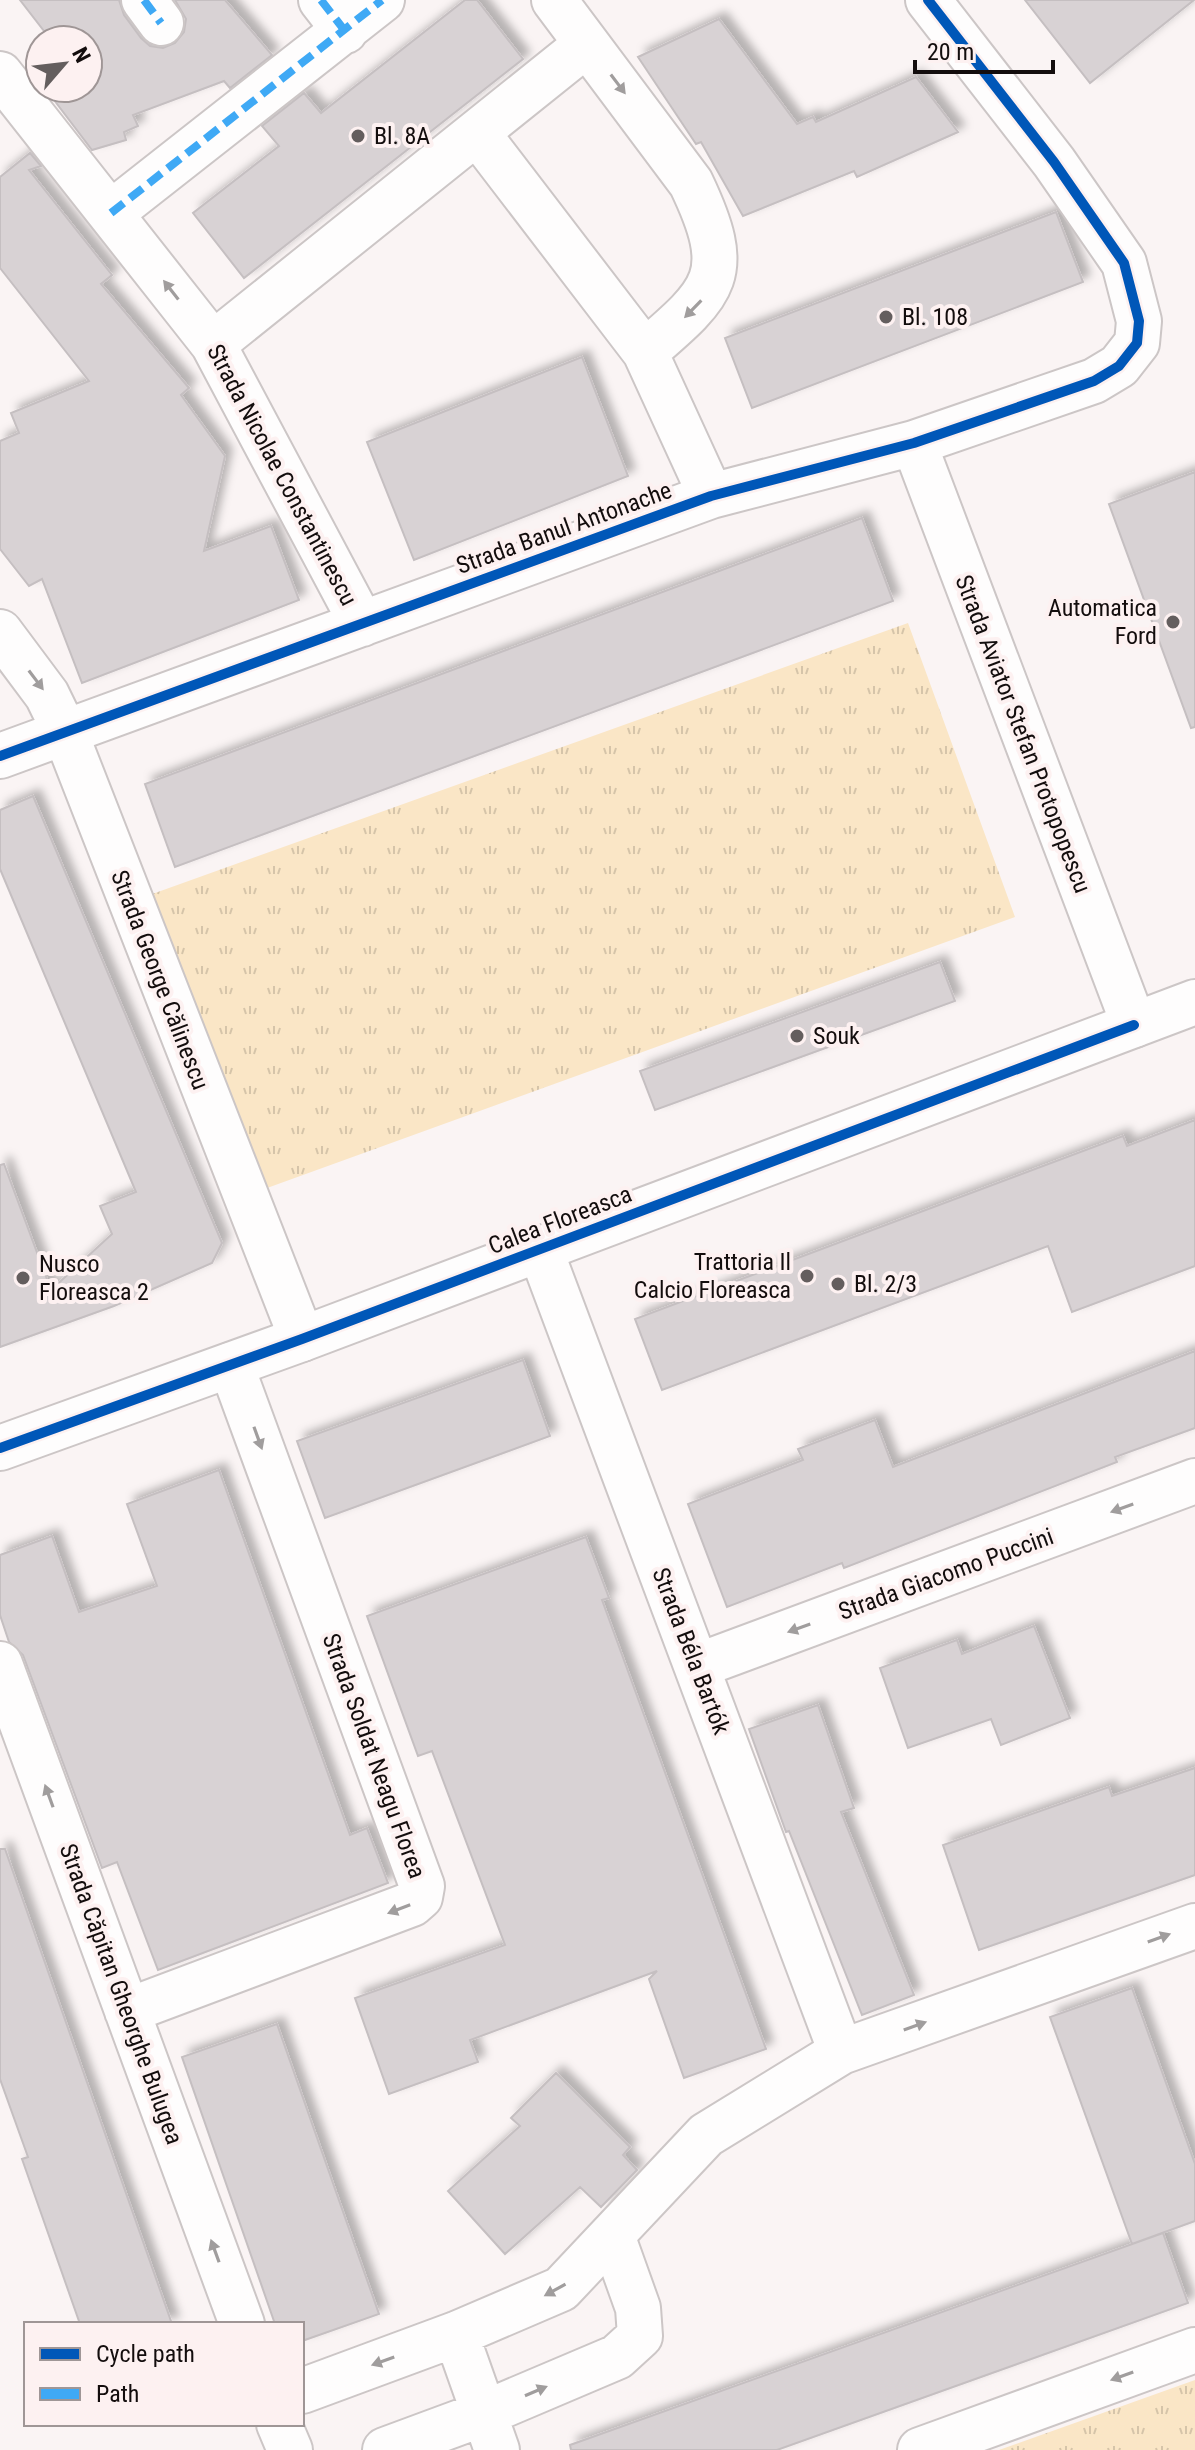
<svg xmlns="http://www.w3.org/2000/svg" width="1195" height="2450" font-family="'Roboto Condensed',sans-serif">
<defs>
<pattern id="park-tufts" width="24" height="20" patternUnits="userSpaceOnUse" patternTransform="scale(2)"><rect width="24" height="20" fill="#fae6c6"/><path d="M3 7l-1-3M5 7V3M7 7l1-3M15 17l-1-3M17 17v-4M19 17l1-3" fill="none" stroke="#d5c4a9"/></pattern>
<filter id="shadow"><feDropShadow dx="7" dy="-7" stdDeviation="4" flood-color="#0004"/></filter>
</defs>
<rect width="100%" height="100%" fill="#faf4f4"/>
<path fill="url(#park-tufts)" d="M 908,623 L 1015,917 L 245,1196 L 130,902 Z
M 1195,2380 L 1195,2450 L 999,2450 Z"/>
<path fill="#d8d2d4" stroke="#c5bfc1" stroke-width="2" filter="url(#shadow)" d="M 20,0 L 119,0 L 124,15 L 141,38 L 150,46 L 163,48 L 175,43 L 184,32 L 186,19 L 175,0 L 225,0 L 272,55 L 230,88 L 224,81 L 133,115 L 138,126 L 124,132 L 126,140 L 92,150 L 51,96 L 72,88 L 88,88 L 88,40 L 51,40 Z
M 465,0 L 477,0 L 523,59 L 244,278 L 193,213 L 279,146 L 262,126 L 304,93 L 321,113 Z
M 1025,0 L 1194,0 L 1090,83 Z
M 719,19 L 797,124 L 813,117 L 816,122 L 916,77 L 958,132 L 857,177 L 854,171 L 743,216 L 701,142 L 696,144 L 638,57 Z
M 30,153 L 41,166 L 29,170 L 112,275 L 101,284 L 189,388 L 181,395 L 225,456 L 204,551 L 271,526 L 299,600 L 82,683 L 42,579 L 29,586 L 0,549 L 0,441 L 19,433 L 11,413 L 89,381 L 0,268 L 0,177 Z
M 1056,212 L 1083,282 L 752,408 L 725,338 Z
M 582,357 L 628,476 L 414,560 L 367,442 Z
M 1195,472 L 1195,727 L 1191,728 L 1109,504 Z
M 862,518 L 893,601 L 175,867 L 145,784 Z
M 33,796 L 222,1243 L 212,1263 L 114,1306 L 0,1347 L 0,1165 L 4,1164 L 51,1290 L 112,1234 L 100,1206 L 136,1192 L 0,869 L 0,810 Z
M 940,962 L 955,1001 L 655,1110 L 640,1071 Z
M 1195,1120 L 1195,1266 L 1072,1312 L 1048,1246 L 662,1390 L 635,1319 L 1123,1136 L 1127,1146 Z
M 1195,1351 L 1195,1428 L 1115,1457 L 1117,1462 L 844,1568 L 842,1563 L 727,1607 L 688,1504 L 803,1460 L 798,1449 L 875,1420 L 893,1467 Z
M 523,1360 L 550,1436 L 325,1518 L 297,1441 Z
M 219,1470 L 350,1835 L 367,1828 L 388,1883 L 158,1970 L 117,1862 L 102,1868 L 23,1655 L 9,1642 L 0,1615 L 0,1555 L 52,1536 L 79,1612 L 157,1586 L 127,1504 Z
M 586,1537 L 609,1598 L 602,1600 L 766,2049 L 684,2078 L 649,1979 L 657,1971 L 470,2040 L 478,2062 L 389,2094 L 355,1998 L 505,1945 L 432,1751 L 418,1756 L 367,1616 Z
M 1034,1626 L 1070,1718 L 1001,1745 L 991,1719 L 908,1748 L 880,1668 L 957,1640 L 962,1654 Z
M 818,1705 L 854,1808 L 841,1812 L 914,1995 L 862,2015 L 789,1831 L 786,1832 L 749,1729 Z
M 1195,1768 L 1195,1875 L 979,1950 L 943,1845 L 1109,1787 L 1112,1796 Z
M 0,1849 L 5,1849 L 172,2324 L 80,2324 L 22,2159 L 28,2157 L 0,2079 Z
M 1132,1988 L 1195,2164 L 1195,2221 L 1132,2244 L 1050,2017 Z
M 277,2024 L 379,2314 L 302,2341 L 302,2324 L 275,2324 L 182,2057 Z
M 556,2073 L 630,2147 L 623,2155 L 637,2170 L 601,2207 L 580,2187 L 505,2254 L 448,2191 L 520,2126 L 511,2118 Z
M 1163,2233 L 1188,2303 L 777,2450 L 571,2450 L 570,2445 Z"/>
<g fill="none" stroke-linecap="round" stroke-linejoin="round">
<defs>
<path id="street" d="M 144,0 L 161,23
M 321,0 L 345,31
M 554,0 L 691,183 C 735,275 716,291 645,352 L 711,496
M 0,74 L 213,344 L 362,624
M 478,134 L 645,352
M 111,213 L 382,0
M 213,344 L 587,44
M 914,443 L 1134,1025
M 0,632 L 47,695 L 65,732 L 302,1339
M 0,756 L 711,496 L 914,443 L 1094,381 L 1119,366 L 1137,343 L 1139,321 L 1124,263 L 1054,162 L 928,0
M 540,1249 L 841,2052
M 0,1664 L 242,2324
M 697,1666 L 1195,1481
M 127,2011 L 412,1904 L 420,1897 L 422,1886 L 231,1365
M 456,2334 L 497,2450
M 302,2391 L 456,2334 L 561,2289 L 706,2135 L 841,2052 L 1195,1926
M 279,2424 L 290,2450
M 385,2450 L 485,2413 L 617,2357 L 640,2336 L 638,2308 L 613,2238
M 920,2450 L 1195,2350"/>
<path id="secondary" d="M 0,1448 L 302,1339 L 1195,1002"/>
</defs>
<use href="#street" stroke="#ccc6c6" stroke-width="48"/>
<use href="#secondary" stroke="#ccc6c6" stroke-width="48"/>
<use href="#street" stroke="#fefdfd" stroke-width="44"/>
<use href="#secondary" stroke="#fefdfd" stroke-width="44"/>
<path stroke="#3fa9f5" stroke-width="8" stroke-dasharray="16 8" stroke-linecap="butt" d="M 144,0 L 161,23
M 321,0 L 345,31
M 111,213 L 382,0"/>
<defs>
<path id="cycleway" d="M 0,756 L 711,496 L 914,443 L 1094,381 L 1119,366 L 1137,343 L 1139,321 L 1124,263 L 1054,162 L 928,0
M 0,1448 L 302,1339 L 1134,1025"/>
</defs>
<use href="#cycleway" stroke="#fdf1f1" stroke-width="15"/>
<use href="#cycleway" stroke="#0057b8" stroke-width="10"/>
</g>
<defs><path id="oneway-solid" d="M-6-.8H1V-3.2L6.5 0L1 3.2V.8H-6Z" transform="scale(2)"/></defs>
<g fill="#a09d9d">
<use href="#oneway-solid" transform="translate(618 84) rotate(53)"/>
<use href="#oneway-solid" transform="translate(171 290) rotate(-128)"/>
<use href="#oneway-solid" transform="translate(693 309) rotate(134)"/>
<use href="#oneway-solid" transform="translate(36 680) rotate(53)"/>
<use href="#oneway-solid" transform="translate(258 1438) rotate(70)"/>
<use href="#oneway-solid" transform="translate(1122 1508) rotate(160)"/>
<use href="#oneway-solid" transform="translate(799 1628) rotate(160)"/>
<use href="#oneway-solid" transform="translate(49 1796) rotate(-110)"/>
<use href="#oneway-solid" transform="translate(399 1909) rotate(159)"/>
<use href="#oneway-solid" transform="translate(1159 1938) rotate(-20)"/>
<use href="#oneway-solid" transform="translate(915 2026) rotate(-20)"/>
<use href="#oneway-solid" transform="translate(215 2251) rotate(-110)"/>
<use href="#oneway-solid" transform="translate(555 2290) rotate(151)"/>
<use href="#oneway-solid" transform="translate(383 2361) rotate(160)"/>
<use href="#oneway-solid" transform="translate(1122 2376) rotate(160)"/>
<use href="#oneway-solid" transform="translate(536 2391) rotate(-23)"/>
</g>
<g fill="#645e5e" stroke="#fdf1f1" stroke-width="3">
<circle cx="358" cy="136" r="8"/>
<circle cx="886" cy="317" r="8"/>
<circle cx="1173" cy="622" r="8"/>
<circle cx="797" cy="1036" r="8"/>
<circle cx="807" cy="1276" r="8"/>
<circle cx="23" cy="1278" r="8"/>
<circle cx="838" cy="1284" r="8"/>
</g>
<g text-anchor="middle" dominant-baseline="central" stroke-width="8" stroke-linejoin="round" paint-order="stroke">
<g font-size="24" fill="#130d0d" stroke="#fdf1f1" text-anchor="start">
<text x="374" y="136">Bl. 8A</text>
<text x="902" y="317">Bl. 108</text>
<text x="1157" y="608" text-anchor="end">Automatica<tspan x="1157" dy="28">Ford</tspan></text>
<text x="813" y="1036">Souk</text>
<text x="791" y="1262" text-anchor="end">Trattoria Il<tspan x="791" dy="28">Calcio Floreasca</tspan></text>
<text x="39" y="1264">Nusco<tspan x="39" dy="28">Floreasca 2</tspan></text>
<text x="854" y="1284">Bl. 2/3</text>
</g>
<g font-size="24" fill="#130d0d" stroke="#fdf1f1">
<text transform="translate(282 475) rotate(62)">Strada Nicolae Constantinescu</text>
<text transform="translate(564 528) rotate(-20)">Strada Banul Antonache</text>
<text transform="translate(1023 734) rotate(69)">Strada Aviator Stefan Protopopescu</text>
<text transform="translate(160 980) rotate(69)">Strada George Călinescu</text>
<text transform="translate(560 1220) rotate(-21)">Calea Floreasca</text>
<text transform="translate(946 1574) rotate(-20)">Strada Giacomo Puccini</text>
<text transform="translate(691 1651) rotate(69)">Strada Béla Bartók</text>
<text transform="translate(374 1756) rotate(70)">Strada Soldat Neagu Florea</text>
<text transform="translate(121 1994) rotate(70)">Strada Căpitan Gheorghe Bulugea</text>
</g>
</g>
<rect x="24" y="2322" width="280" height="104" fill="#fdf1f1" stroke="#9f9696" stroke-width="2"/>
<rect x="40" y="2348" width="40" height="12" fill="#0057b8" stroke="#9f9696" stroke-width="2"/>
<text x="96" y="2362" font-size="24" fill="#130d0d">Cycle path</text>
<rect x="40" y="2388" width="40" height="12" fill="#3fa9f5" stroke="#9f9696" stroke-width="2"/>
<text x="96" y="2402" font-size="24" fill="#130d0d">Path</text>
<g transform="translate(64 64) rotate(62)"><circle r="38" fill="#fdf1f1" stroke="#9f9696" stroke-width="2"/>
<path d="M0-6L14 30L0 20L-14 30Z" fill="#645e5e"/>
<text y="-12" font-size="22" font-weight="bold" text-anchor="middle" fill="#130d0d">N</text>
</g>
<path d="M915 60v12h138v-12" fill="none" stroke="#130d0d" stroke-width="4"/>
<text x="927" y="60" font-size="24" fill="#130d0d" stroke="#fdf1f1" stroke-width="6" paint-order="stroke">20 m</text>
</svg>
